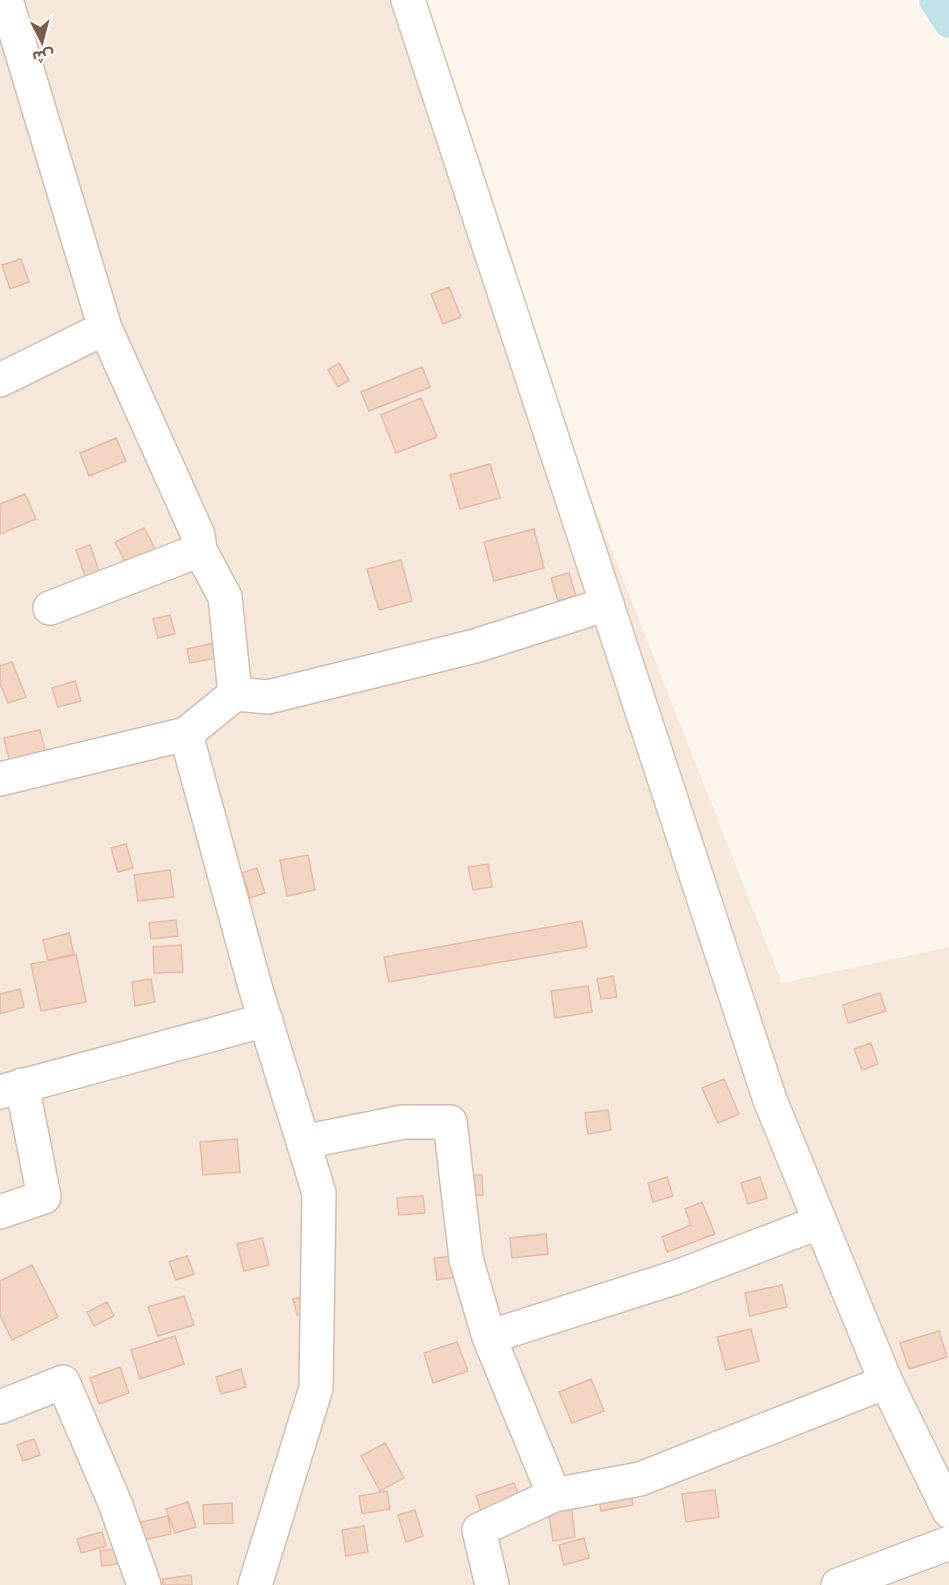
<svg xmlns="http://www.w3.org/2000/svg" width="949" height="1585" font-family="Inter,'Noto Sans Arabic',sans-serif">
<rect width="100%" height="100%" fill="#fdf6ec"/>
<path fill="#f5e8da" d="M 0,0 L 395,0 L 782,983 L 949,947 L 949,1585 L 0,1585 Z"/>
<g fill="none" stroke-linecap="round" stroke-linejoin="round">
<path stroke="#bfe3e8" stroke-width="30" d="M 934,0 L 949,23"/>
</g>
<path fill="#f3d5c3" stroke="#e6bba3" stroke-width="1.5" d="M 21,259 L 29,282 L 10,289 L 2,265 Z
M 449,287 L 461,317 L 443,324 L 431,294 Z
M 339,363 L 349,380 L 338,387 L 328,370 Z
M 422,367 L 430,387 L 369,411 L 361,392 Z
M 421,398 L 437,437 L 396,453 L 381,415 Z
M 116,438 L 126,461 L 89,476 L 80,453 Z
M 490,464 L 500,498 L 460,509 L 450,475 Z
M 25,494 L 36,519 L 0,534 L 0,504 Z
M 144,528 L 160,558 L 131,573 L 115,542 Z
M 534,529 L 544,568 L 494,581 L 484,542 Z
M 90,545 L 101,576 L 87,581 L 76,550 Z
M 401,560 L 412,601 L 379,610 L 367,569 Z
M 569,573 L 576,596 L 558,601 L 551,578 Z
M 170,615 L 175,634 L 158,638 L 153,619 Z
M 214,643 L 217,658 L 190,663 L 187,649 Z
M 12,662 L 26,697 L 8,703 L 0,683 L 0,666 Z
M 75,681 L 81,701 L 58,707 L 52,688 Z
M 40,730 L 46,755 L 10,763 L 4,738 Z
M 126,844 L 133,868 L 118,872 L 111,848 Z
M 308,855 L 315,890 L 287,896 L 280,860 Z
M 488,864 L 492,887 L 473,890 L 468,867 Z
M 257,868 L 265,893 L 250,898 L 242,873 Z
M 170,870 L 174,897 L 138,901 L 134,875 Z
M 176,920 L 178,936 L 151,939 L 149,923 Z
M 582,921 L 587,947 L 389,982 L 384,957 Z
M 69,933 L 74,954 L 48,960 L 43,940 Z
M 181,945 L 183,972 L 154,973 L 153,947 Z
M 76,955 L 86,1002 L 41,1011 L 31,964 Z
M 613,976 L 617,997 L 601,999 L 597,979 Z
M 151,979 L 155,1002 L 135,1006 L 132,982 Z
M 588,986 L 592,1012 L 555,1018 L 551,991 Z
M 20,989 L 24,1007 L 0,1014 L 0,994 Z
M 880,993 L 886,1011 L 848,1023 L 843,1005 Z
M 871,1043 L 878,1064 L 862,1070 L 854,1049 Z
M 724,1079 L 739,1114 L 718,1123 L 702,1088 Z
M 608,1110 L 611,1130 L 588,1134 L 585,1113 Z
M 237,1139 L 240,1172 L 203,1175 L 200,1142 Z
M 467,1175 L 482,1175 L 483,1195 L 467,1196 Z
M 667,1177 L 673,1196 L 653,1202 L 648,1183 Z
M 760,1177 L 767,1198 L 748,1204 L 741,1183 Z
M 423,1196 L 425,1213 L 399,1215 L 397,1198 Z
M 702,1202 L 715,1234 L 667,1252 L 662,1237 L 691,1225 L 685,1209 Z
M 546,1234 L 548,1254 L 512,1258 L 510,1238 Z
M 262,1238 L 269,1265 L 244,1271 L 237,1244 Z
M 187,1256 L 194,1274 L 176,1280 L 169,1262 Z
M 454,1256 L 457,1277 L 437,1280 L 434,1258 Z
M 32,1265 L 58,1317 L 12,1340 L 0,1315 L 0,1281 Z
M 782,1285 L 787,1307 L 750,1316 L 745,1293 Z
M 312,1295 L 315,1310 L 297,1315 L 293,1299 Z
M 184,1296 L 194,1325 L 158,1336 L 148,1307 Z
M 107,1302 L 114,1316 L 94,1326 L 87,1312 Z
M 751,1329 L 759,1361 L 726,1370 L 717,1337 Z
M 939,1331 L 947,1357 L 909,1369 L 900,1343 Z
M 175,1336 L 184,1364 L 140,1379 L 131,1350 Z
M 457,1342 L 468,1371 L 433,1383 L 424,1353 Z
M 120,1367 L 129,1393 L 99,1404 L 90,1378 Z
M 241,1369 L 246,1387 L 221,1394 L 216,1377 Z
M 591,1379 L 604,1411 L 572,1423 L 559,1392 Z
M 34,1439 L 40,1455 L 23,1461 L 17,1445 Z
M 385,1443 L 404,1478 L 380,1491 L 361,1456 Z
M 514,1483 L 522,1503 L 483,1517 L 476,1496 Z
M 630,1487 L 633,1505 L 601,1511 L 598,1492 Z
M 715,1490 L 719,1517 L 686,1522 L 682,1494 Z
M 387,1491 L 390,1509 L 362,1514 L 359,1496 Z
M 188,1502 L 196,1527 L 175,1533 L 166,1509 Z
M 232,1503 L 233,1523 L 204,1524 L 203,1505 Z
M 571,1506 L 575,1537 L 553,1541 L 548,1510 Z
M 415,1510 L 423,1536 L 406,1542 L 398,1515 Z
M 168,1516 L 171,1534 L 139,1541 L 136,1523 Z
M 364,1526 L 368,1552 L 346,1556 L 342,1530 Z
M 102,1532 L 106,1546 L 81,1553 L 77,1539 Z
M 584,1538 L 589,1558 L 564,1565 L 559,1545 Z
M 121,1548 L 123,1563 L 102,1566 L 100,1551 Z
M 191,1575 L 192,1585 L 163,1585 L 163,1579 Z"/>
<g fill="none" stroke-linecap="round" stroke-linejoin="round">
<defs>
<path id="street" d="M 6,0 L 105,328 L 198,535 L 200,550 L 225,597 L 235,694
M 0,380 L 105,328
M 50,608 L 200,550
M 186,734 L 256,990 L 319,1193 L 316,1388 L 255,1585
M 0,779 L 186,734 L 235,694 L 268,697 L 475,646 L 607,604
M 0,1092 L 266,1020
M 303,1142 L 403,1122 L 450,1122 L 466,1259 L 489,1337 L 554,1495
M 0,1212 L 44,1197 L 22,1085
M 489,1337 L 677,1277 L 820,1222
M 0,1407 L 63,1382 L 115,1503 L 144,1585
M 492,1585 L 479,1530 L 554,1495 L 640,1479 L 886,1382
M 838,1585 L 949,1543"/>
<path id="secondary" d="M 408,0 L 770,1100 L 886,1382 L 949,1511"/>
</defs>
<use href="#street" stroke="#d1beb0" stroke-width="36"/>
<use href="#secondary" stroke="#d6c0b0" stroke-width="36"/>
<use href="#street" stroke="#fff" stroke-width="33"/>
<use href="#secondary" stroke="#fff" stroke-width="33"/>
</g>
<g transform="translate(42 42) rotate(174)" stroke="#fffaf3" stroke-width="4.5" paint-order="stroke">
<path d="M0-4.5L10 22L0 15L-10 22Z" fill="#7a5c4d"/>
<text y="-9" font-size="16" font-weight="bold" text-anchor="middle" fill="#7a5c4d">ش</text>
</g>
</svg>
